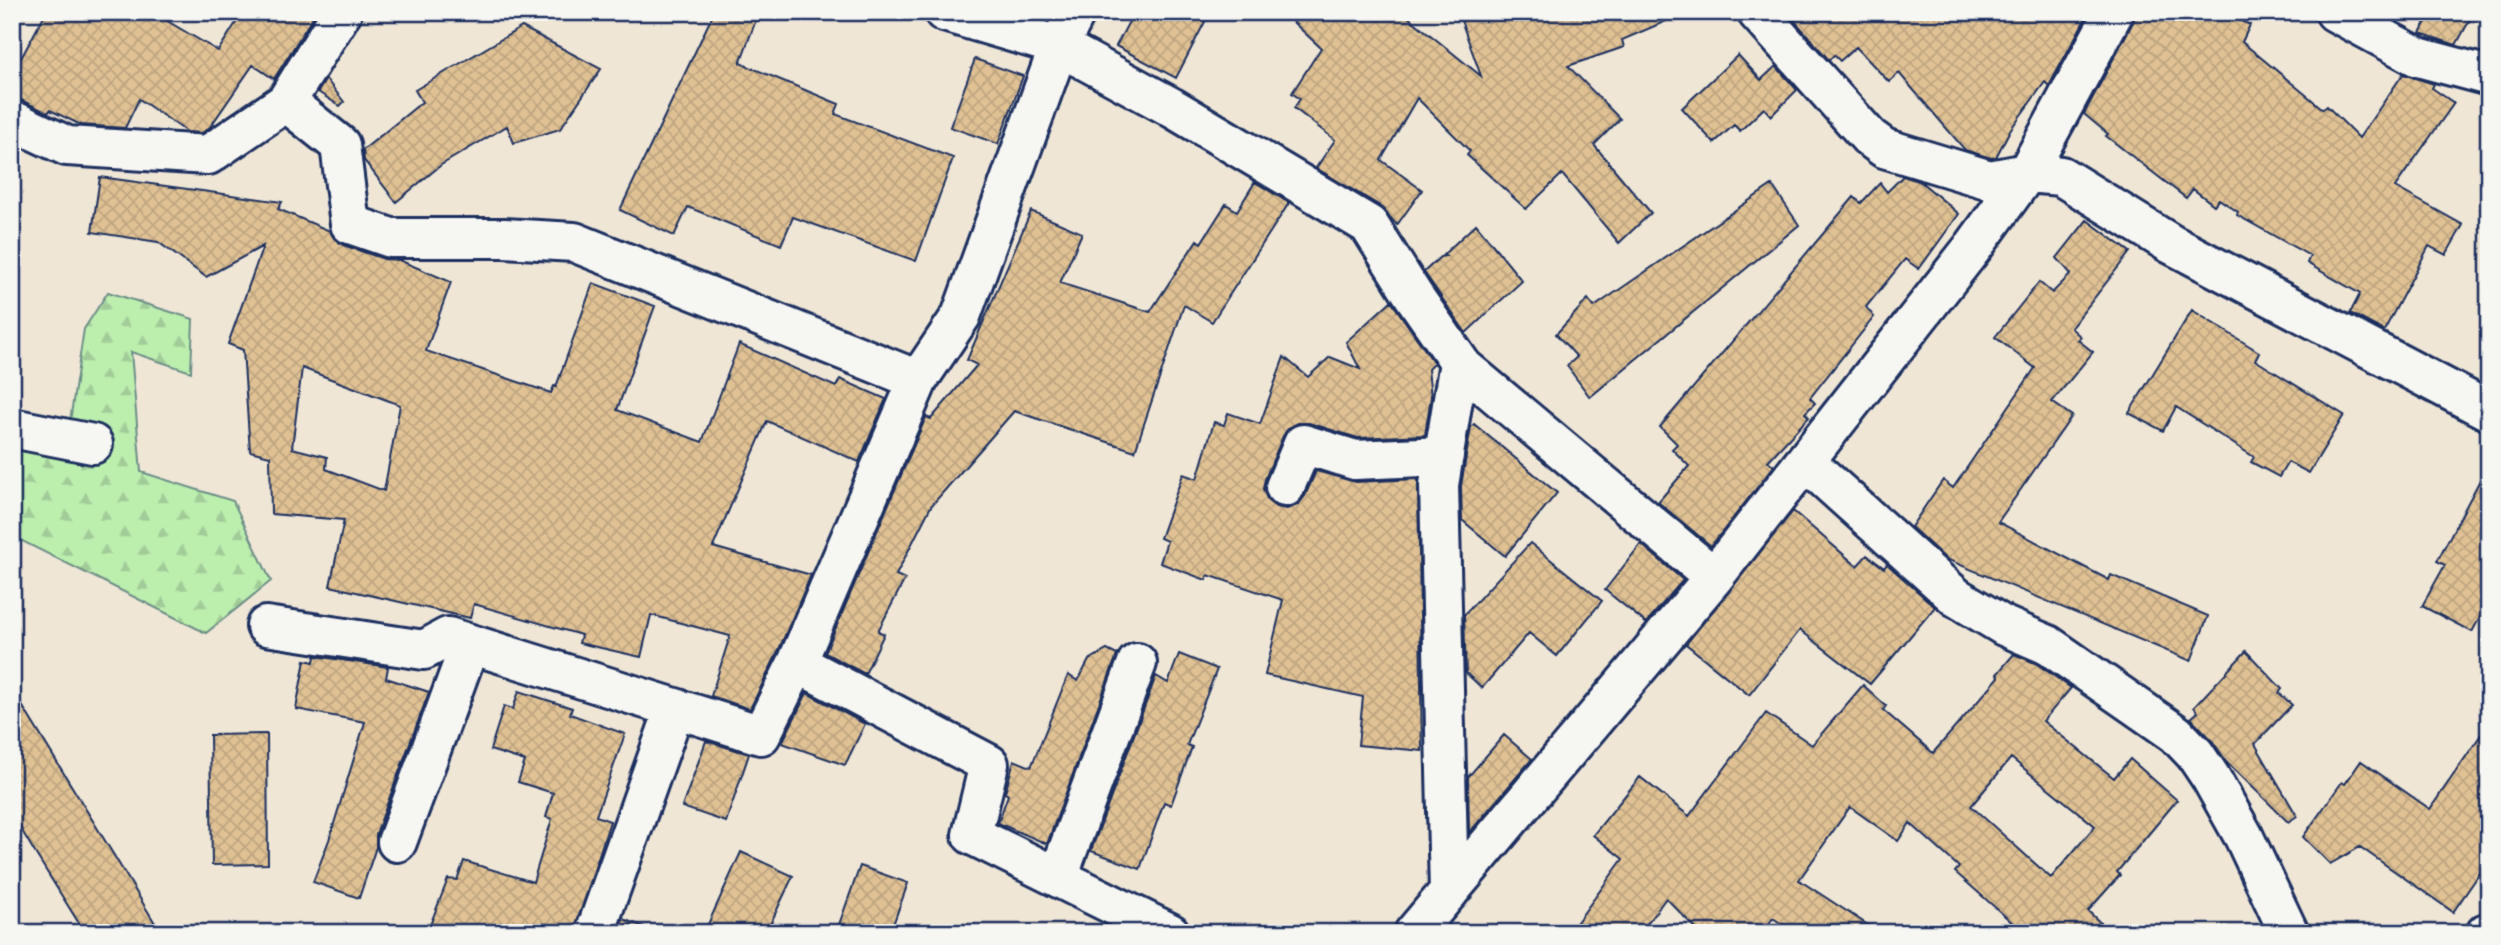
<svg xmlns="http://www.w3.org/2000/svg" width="2501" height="945" font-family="Caveat,sans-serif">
<defs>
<pattern id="forest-firs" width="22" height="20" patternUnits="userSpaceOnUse" patternTransform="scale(1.75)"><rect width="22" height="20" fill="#bceeae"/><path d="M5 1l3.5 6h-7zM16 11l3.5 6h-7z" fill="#a1cc98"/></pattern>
<pattern id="building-cross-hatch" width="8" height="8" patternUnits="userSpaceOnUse" patternTransform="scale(1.75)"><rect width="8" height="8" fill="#dfc193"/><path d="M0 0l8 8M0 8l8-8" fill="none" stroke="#bfa681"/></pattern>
</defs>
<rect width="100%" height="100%" fill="#efe6d6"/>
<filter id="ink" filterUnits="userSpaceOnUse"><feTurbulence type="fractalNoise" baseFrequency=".0143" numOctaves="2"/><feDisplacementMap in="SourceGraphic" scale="14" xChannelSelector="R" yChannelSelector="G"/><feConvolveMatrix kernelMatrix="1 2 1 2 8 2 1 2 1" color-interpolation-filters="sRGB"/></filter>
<g filter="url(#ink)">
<path fill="url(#forest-firs)" stroke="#6c8e86" stroke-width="2" d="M 108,292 L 193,319 L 191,372 L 131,352 L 141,472 L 233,501 L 271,581 L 206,633 L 12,536 L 12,438 L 65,454 L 84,329 Z"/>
<path fill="url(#building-cross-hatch)" stroke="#1b2f5e" stroke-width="2" fill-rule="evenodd" d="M 46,12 L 152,12 L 218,51 L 243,12 L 316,12 L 274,79 L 253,65 L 210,127 L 202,133 L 187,132 L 139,99 L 125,128 L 81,125 L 50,110 L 48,113 L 21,100 L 12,98 L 12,75 Z
M 714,12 L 759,12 L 740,63 L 839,104 L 835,114 L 953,158 L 916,261 L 793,217 L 781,245 L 688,207 L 674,236 L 620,210 Z
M 1134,12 L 1210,12 L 1176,78 L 1116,46 Z
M 1282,12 L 1402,12 L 1481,76 L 1458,12 L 1687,12 L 1622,40 L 1624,47 L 1568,66 L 1620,119 L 1594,145 L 1651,213 L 1619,243 L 1562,174 L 1526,209 L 1467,155 L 1470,151 L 1417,98 L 1381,160 L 1422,190 L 1397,225 L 1380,206 L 1316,168 L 1335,140 L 1294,108 L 1300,99 L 1292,93 L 1321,48 Z
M 1787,12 L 2089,12 L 2049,86 L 2045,82 L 2010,130 L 1996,157 L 1991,158 L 1965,150 L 1899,73 L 1889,82 L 1856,47 L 1840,61 L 1834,55 L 1829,60 Z
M 2136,12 L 2245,12 L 2241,21 L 2250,25 L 2242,42 L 2323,109 L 2327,106 L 2359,138 L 2403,74 L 2434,84 L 2432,88 L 2454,103 L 2395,187 L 2463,225 L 2446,255 L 2429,246 L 2384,331 L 2350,313 L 2360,294 L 2307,263 L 2310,256 L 2237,215 L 2238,212 L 2219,199 L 2214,205 L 2193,189 L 2186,198 L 2106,136 L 2108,134 L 2084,114 L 2133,22 Z
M 2431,12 L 2474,12 L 2456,45 L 2420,33 Z
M 522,27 L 601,69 L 560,129 L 514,143 L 507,126 L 441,165 L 396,202 L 364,160 L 363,150 L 422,102 L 415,90 Z
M 1738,55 L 1761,80 L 1776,66 L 1797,90 L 1771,116 L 1764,108 L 1740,131 L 1734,125 L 1714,143 L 1682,108 Z
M 975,59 L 1023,76 L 998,144 L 950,127 Z
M 326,79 L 344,102 L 340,106 L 318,92 Z
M 1903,176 L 1921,182 L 1959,214 L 1919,269 L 1905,259 L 1866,307 L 1874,317 L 1810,398 L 1815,403 L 1805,413 L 1809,417 L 1768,461 L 1774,466 L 1711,546 L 1658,502 L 1689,466 L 1672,449 L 1677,444 L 1660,427 L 1854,197 L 1861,203 L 1880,183 L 1887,192 Z
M 100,177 L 282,202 L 278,209 L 330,231 L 334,238 L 343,245 L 384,259 L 399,260 L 451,282 L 426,351 L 551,393 L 554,386 L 556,387 L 593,283 L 655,306 L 617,410 L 702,442 L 739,344 L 836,387 L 840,379 L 886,399 L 859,462 L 767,421 L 713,547 L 811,575 L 777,654 L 750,709 L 711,696 L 730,636 L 651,615 L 641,657 L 579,643 L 581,635 L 474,604 L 470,618 L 330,586 L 344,520 L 271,514 L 270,456 L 250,451 L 243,350 L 228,344 L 263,246 L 206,277 L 158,242 L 92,232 ZM 302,368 L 400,405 L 384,491 L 326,469 L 327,457 L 292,448 Z
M 1255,182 L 1289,203 L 1212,322 L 1184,305 L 1135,451 L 1014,411 L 931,506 L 896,575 L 905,579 L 878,631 L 884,634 L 865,674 L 825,653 L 926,417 L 931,419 L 977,365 L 967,360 L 1031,211 L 1082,233 L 1060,283 L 1150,312 L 1197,240 L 1201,243 L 1226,204 L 1237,211 Z
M 1772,185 L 1799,225 L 1590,397 L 1567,366 L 1577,357 L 1556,334 L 1588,299 L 1594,307 Z
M 2087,220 L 2130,252 L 2071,328 L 2081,337 L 2078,340 L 2093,352 L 2052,402 L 2072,416 L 1998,522 L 2109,580 L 2111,575 L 2208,616 L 2191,661 L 1946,559 L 1911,527 L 1943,480 L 1953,488 L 2035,368 L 1995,337 L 2039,282 L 2052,293 L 2071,274 L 2057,258 Z
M 1476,224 L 1522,281 L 1466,333 L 1424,272 L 1440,257 L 1445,256 L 1443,255 Z
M 1391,301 L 1434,363 L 1428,369 L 1431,397 L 1425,435 L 1358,438 L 1309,423 L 1298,423 L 1289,428 L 1283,436 L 1265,479 L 1263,489 L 1268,501 L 1276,507 L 1287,509 L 1298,505 L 1305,496 L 1316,471 L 1356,482 L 1418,479 L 1422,751 L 1358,745 L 1363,697 L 1265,675 L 1283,600 L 1208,575 L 1206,580 L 1160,563 L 1167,541 L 1160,538 L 1183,474 L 1197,479 L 1214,422 L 1224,425 L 1228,413 L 1260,424 L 1284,357 L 1308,377 L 1330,357 L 1360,369 L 1346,342 Z
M 2192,310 L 2259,352 L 2255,360 L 2344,415 L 2309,473 L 2288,462 L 2279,477 L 2251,462 L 2254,457 L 2176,407 L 2163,431 L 2129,413 Z
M 1474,424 L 1557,493 L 1505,556 L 1462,520 L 1461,486 L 1471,427 Z
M 2489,463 L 2489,601 L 2472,632 L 2422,606 L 2445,565 L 2437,561 Z
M 1793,511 L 1857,566 L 1867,555 L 1884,568 L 1887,564 L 1935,607 L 1870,684 L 1800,630 L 1749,695 L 1686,644 Z
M 1530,543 L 1602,601 L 1557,656 L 1529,633 L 1482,688 L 1466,673 L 1464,615 Z
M 1641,544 L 1683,580 L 1646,623 L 1605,590 Z
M 1107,650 L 1117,655 L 1047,844 L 998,823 L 1008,795 L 1005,793 L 1014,760 L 1031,767 L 1068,675 L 1078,681 L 1089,660 Z
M 2246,651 L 2282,689 L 2279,693 L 2292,705 L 2255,744 L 2297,816 L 2288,822 L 2226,761 L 2211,739 L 2191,718 L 2198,712 L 2194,707 Z
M 1179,654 L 1217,669 L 1187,745 L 1192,747 L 1171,805 L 1164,802 L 1140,869 L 1091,851 L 1156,676 L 1168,683 Z
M 2014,654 L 2037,664 L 2071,688 L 2043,721 L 2114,778 L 2130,759 L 2177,800 L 2117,872 L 2120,875 L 2088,911 L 2111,933 L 2024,933 L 1955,872 L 1959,867 L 1910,823 L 1898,841 L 1850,807 L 1799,880 L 1880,933 L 1795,933 L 1773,918 L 1762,933 L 1700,933 L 1666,898 L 1640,933 L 1569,933 L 1623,859 L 1593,835 L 1640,777 L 1689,816 L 1766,713 L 1812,745 L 1863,685 L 1886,706 L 1883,710 L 1933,753 L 1999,677 L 1997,674 ZM 2011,758 L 2095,826 L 2051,878 L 1971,806 Z
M 315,656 L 388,667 L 386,678 L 429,692 L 376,834 L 376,847 L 359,898 L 313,882 L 329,840 L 365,722 L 296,709 L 305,660 L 314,662 Z
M 12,689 L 93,821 L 161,933 L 85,933 L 37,856 L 12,814 Z
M 519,691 L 572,708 L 570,714 L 625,734 L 596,816 L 610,821 L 574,933 L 427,933 L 448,879 L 457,880 L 464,861 L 533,882 L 552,819 L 546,817 L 553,793 L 518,782 L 525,761 L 490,750 L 504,706 L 513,709 Z
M 807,693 L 865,724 L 845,765 L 782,743 Z
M 2489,723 L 2489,860 L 2453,912 L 2360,847 L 2330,864 L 2303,837 L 2342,782 L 2345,784 L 2361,761 L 2430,809 Z
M 267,734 L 268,864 L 212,865 L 210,735 Z
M 1504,735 L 1532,759 L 1469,833 L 1468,777 Z
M 706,741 L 749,754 L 726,822 L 682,807 Z
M 741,852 L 793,876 L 766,933 L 704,933 Z
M 860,866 L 908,883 L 890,933 L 836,933 Z
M 623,919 L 652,930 L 652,933 L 618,933 Z"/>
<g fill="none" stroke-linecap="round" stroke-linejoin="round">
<defs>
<path id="minor" d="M 944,12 L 1059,46 L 1171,107 L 1369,225 L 1413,295 L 1463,367 L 1714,577
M 1757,12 L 1869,137 L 1884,148 L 1990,180 L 2027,173 L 2061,176 L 2171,244 L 2489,411
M 2335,12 L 2418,57 L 2489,76
M 286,102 L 340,145 L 350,224 L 391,238 L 504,238 L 574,242 L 918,380
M 12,120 L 67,146 L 208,155 L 286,102 L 342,12
M 12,428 L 93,444
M 1806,462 L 1956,597 L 2004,626 L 2048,645 L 2176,734 L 2195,754 L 2211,778 L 2244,837 L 2289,933
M 1285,487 L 1303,444 L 1355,460 L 1444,456
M 266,626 L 424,650 L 448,637 L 761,735 L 797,663 L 918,380 L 961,316 L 1059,46 L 1076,12
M 797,663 L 989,764 L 972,835 L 1170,933
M 397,842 L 470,644
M 1058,877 L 1137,663
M 1449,892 L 1439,485 L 1459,362
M 595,933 L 675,708
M 1414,933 L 1714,577 L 1974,246 L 2027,173 L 2114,12
M 2486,933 L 2489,932"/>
</defs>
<use href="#minor" stroke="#1b2f5e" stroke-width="44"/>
<use href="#minor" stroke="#f6f6f2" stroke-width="38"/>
</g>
</g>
<rect width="2501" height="945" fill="none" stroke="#f6f6f2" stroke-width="42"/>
<rect x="21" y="21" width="2459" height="903" fill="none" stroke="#1b2f5e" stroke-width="2.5" filter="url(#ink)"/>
</svg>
